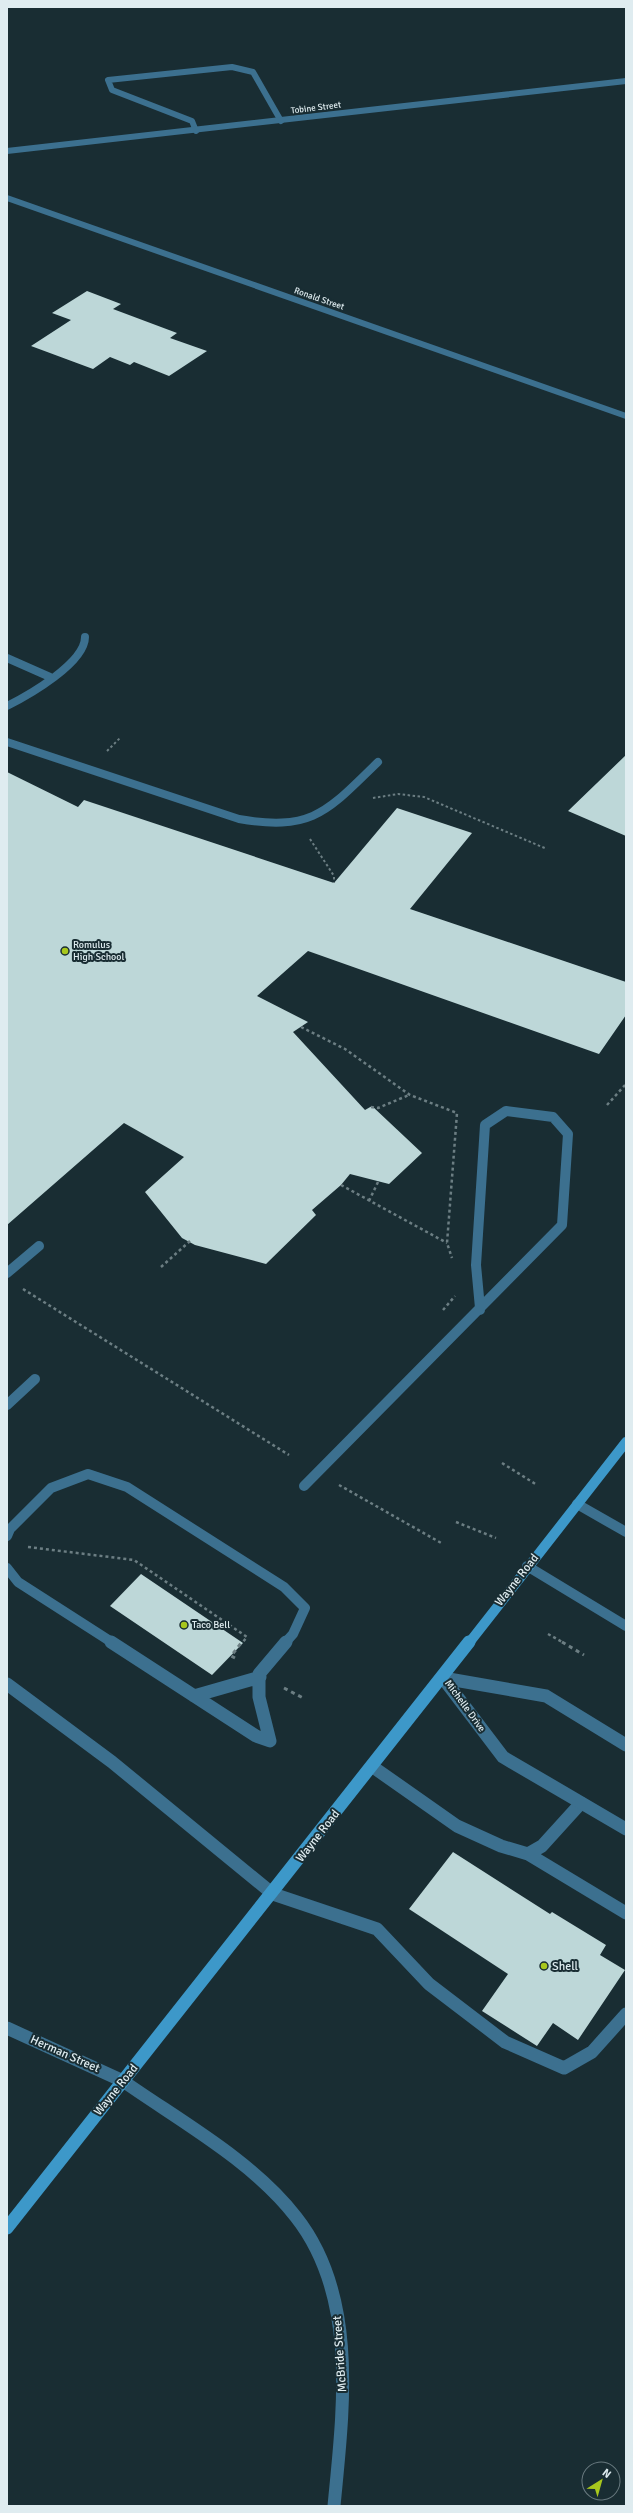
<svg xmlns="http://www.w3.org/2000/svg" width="633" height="2513" font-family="Signika,sans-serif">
<rect width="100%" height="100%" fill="#192d33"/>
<path fill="#bdd7d8" d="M 87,291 L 121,304 L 113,309 L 177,333 L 170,338 L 207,351 L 169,376 L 134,362 L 130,365 L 110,357 L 93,369 L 31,346 L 71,320 L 52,313 Z
M 626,755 L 626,836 L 568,811 Z
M 7,772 L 78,807 L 84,800 L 334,883 L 397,808 L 472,833 L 410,909 L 626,982 L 626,1015 L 599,1054 L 308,951 L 257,996 L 308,1022 L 293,1032 L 365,1110 L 372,1106 L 422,1153 L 389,1184 L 350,1174 L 341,1185 L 312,1210 L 316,1215 L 266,1264 L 195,1245 L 182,1238 L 145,1192 L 184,1157 L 124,1123 L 7,1225 Z
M 141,1574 L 243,1643 L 212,1675 L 110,1606 Z
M 453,1852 L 550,1914 L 552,1912 L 606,1945 L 600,1955 L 625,1970 L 578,2040 L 553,2023 L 537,2046 L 482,2011 L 508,1974 L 409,1909 Z"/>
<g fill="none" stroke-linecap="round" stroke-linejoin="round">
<path stroke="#6c7e83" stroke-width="2" stroke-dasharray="2.5 2.5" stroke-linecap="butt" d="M 107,751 L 120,738
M 373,798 L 398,794 L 424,797 L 547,849
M 310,839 L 334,876 L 334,883"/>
<path stroke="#6c7e83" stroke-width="2.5" stroke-dasharray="3 3" stroke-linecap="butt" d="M 301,1027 L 345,1049 L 410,1095 L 457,1113 L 447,1243 L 452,1258
M 607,1105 L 626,1084
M 371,1107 L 378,1108 L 409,1095
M 341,1185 L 447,1243
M 369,1201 L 378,1182
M 161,1267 L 190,1241
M 23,1289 L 289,1455
M 443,1310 L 455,1296
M 502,1463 L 537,1485
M 339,1485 L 443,1544
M 456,1522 L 496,1538
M 28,1547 L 134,1560 L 247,1637 L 242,1643
M 548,1634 L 564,1643"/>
<path stroke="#6c7e83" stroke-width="3" stroke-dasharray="4 4" stroke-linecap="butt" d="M 562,1642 L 584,1655
M 235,1658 L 231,1656 L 242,1642
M 284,1688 L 305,1699"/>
<path stroke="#3c708f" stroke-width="6" d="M 196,131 L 192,121 L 112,90 L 108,80 L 232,67 L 253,72 L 281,121"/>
<path stroke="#3c708f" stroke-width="8" d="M 7,658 L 50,677
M 7,706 C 29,695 85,663 85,637
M 7,742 L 239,819 C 314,832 328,810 378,762"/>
<path stroke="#3c708f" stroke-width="10" d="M 506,1111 L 553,1117 L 568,1134 L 562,1225 L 480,1308 L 476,1265 L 485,1125 Z
M 7,1273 L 39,1246
M 480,1308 L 480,1310
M 7,1405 L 35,1379
M 304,1486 L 480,1308
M 577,1504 L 626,1532
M 7,1536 L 10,1529 L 51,1488 L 88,1474 L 127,1487 L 284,1587 L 305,1608 L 293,1634 L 285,1643
M 527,1566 L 626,1626
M 7,1568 L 18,1582 L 113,1643"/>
<path stroke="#3c708f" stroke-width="13" d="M 111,1642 L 256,1736 L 270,1741 L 259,1697 L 259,1674 L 286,1642
M 7,1684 L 112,1762 L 273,1894 L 377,1929 L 429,1984 L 505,2042 L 564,2068 L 592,2052 L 626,2014
M 194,1696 L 260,1677
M 373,1767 L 457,1826 L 501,1846 L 528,1854 L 542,1846 L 581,1803
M 528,1854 L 626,1913"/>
<path stroke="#3c708f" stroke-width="6" d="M 7,198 L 626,416"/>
<path stroke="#3c708f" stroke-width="13" d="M 443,1678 L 503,1757 L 626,1829
M 443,1678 L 546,1696 L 626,1745
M 123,2081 C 180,2121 253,2161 296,2217 C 359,2297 343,2411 334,2506"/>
<path stroke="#3c708f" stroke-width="6" d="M 7,151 L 626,81"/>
<path stroke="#3c708f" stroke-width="13" d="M 7,2028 L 123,2081"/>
<path stroke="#3d98c9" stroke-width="10" d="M 469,1643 L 626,1442"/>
<path stroke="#3d98c9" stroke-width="13" d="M 7,2228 L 469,1642"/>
</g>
<g fill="#a8c71d" stroke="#192d33" stroke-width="1.5">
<circle cx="65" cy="951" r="4"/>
<circle cx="184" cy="1625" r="4"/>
<circle cx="544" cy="1966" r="4"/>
</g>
<g text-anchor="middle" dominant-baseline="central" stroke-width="4" stroke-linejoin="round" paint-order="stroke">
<g font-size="9" fill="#dfecf0" stroke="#192d33">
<text transform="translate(316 108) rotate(-7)">Tobine Street</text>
<text transform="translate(319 299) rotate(19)">Ronald Street</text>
</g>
<g font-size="10" fill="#dfecf0" stroke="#192d33" text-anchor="start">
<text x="73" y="945">Romulus<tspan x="73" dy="12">High School</tspan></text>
<text x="192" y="1625">Taco Bell</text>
</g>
<g font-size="10" fill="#dfecf0" stroke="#192d33">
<text transform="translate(465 1706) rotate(54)">Michelle Drive</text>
</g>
<g font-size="12" fill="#dfecf0" stroke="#192d33">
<text transform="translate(517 1580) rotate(-52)">Wayne Road</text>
<text transform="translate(318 1836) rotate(-52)">Wayne Road</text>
<text transform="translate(65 2054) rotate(24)">Herman Street</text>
<text transform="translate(116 2090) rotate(-51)">Wayne Road</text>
<text transform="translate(340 2354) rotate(-94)">McBride Street</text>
</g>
<g font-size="12" fill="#dfecf0" stroke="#192d33" text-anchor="start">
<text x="552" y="1966">Shell</text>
</g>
</g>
<rect width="633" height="2513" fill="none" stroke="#dfecf0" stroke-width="16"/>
<g transform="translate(601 2481) rotate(37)"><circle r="19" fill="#192d33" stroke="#68797f"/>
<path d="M0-3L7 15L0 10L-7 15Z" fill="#a8c71d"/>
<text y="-6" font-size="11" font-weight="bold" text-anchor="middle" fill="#dfecf0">N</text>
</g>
</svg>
